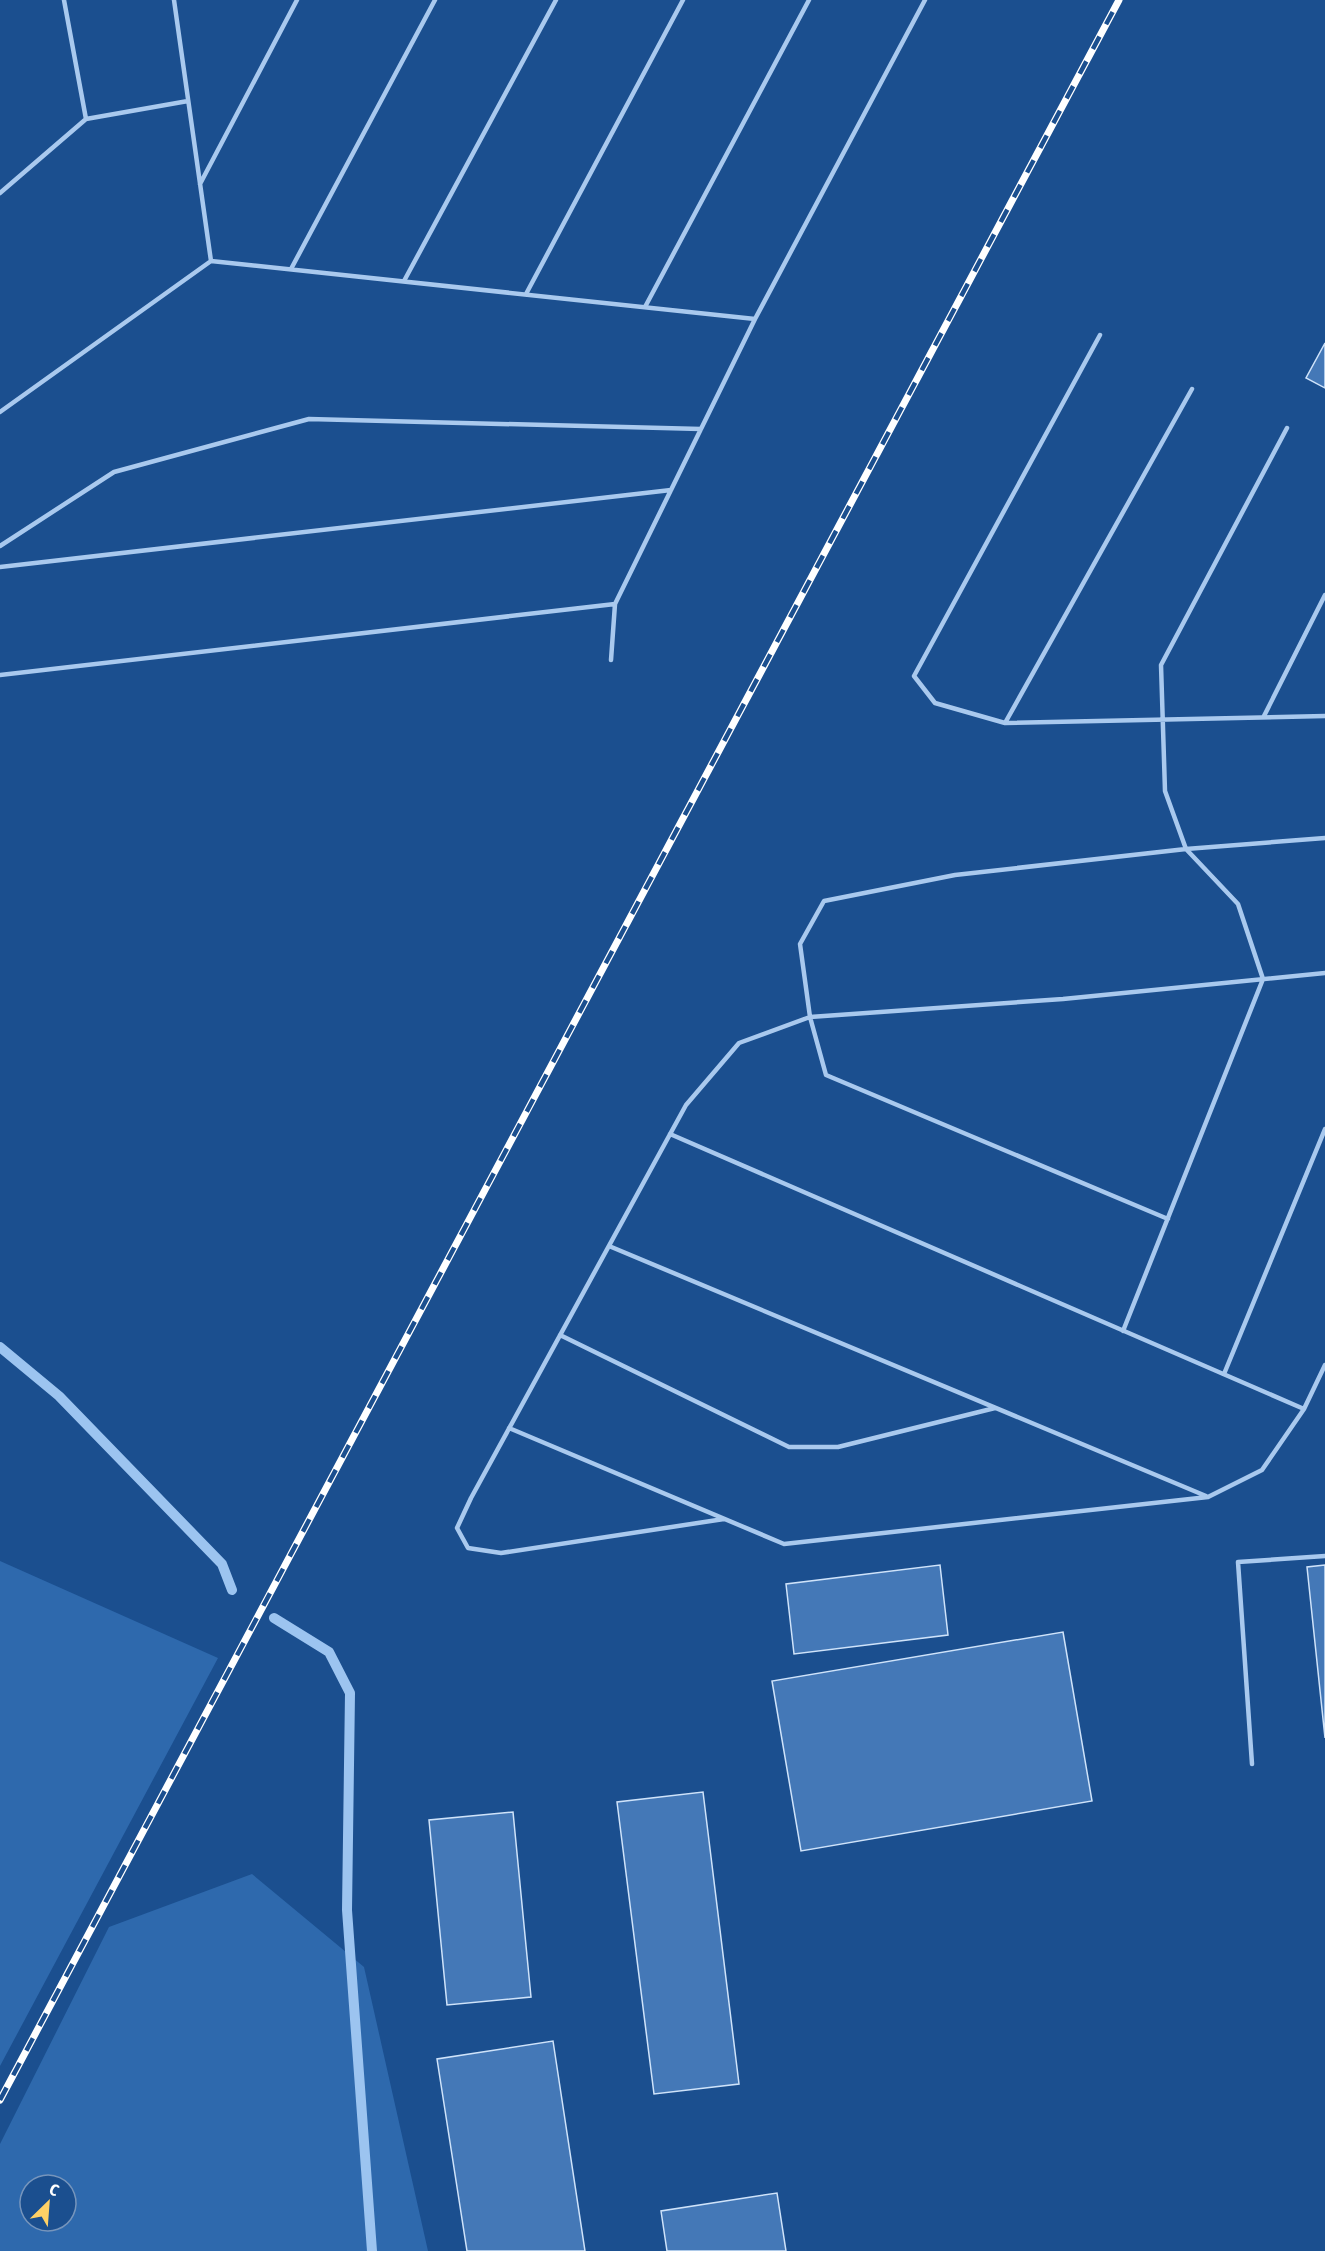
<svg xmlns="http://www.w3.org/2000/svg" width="1325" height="2251" font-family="'Fira Sans Condensed',sans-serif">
<rect width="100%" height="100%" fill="#1b4f8f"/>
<path fill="#2e69ad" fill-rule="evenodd" d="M 0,1561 L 218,1658 L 0,2066 Z
M 252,1874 L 364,1967 L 428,2251 L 0,2251 L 0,2144 L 109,1927 ZM 30,2185 L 66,2185 L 66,2221 L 30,2221 Z"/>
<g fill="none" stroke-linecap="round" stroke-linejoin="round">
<path stroke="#9cc4f0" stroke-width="10" d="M 0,1347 L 59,1396 L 222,1564 L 232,1590
M 274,1618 L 329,1652 L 350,1693 L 347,1910 L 372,2251"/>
</g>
<path fill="#4478b7" stroke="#cfe3fa" stroke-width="1.5" d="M 1325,343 L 1325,388 L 1306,378 Z
M 940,1565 L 948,1635 L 794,1654 L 786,1584 Z
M 1325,1565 L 1325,1738 L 1307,1567 Z
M 1063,1632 L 1092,1801 L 801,1851 L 772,1681 Z
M 703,1792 L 739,2084 L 654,2094 L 617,1802 Z
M 513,1812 L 531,1997 L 447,2005 L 429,1820 Z
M 553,2041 L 585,2251 L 467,2251 L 437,2059 Z
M 777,2193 L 786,2251 L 667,2251 L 661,2211 Z"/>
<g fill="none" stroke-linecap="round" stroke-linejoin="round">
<path stroke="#a9c9ee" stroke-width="4.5" d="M 64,0 L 86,119 L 188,101
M 174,0 L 211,261
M 200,184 L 297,0
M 0,193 L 86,119
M 291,269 L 435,0
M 404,281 L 556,0
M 526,294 L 683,0
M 645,307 L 809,0
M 1100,335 L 914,676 L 935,703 L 1005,723 L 1325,716
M 0,412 L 211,261 L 755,319
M 0,546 L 114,472 L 309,419 L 701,429
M 0,567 L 671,490
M 611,660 L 615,604
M 0,675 L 615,604 L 755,319 L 925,0
M 1264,716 L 1325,595
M 1005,723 L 1192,389
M 670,1134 L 1304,1409
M 1168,1219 L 826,1075 L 810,1017 L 800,944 L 824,901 L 955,875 L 1186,849 L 1325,838
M 609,1246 L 1206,1496
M 1123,1331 L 1263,979 L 1238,904 L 1186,849 L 1165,791 L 1161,665 L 1287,428
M 560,1335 L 789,1447 L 838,1447 L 995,1408
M 1224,1374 L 1325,1129
M 509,1428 L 784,1544 L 1208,1497 L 1262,1470 L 1304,1409 L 1325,1365
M 724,1519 L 501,1553 L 468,1548 L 457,1528 L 471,1498 L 686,1105 L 739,1043 L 810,1017 L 1063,999 L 1325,973
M 1252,1764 L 1238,1562 L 1325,1556"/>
<defs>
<path id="rail" d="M 0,2100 L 1119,0"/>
</defs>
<use href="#rail" stroke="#fff" stroke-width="7"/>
<use href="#rail" stroke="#1b4f8f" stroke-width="4.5" stroke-dasharray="14" stroke-linecap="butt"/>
</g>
<g transform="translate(48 2203) rotate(25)"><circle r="28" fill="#1b4f8f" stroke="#7695bc" stroke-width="1.5"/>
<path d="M0-4.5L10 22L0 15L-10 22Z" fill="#ffd166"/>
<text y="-9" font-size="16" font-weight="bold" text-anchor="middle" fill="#ffffff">С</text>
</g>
</svg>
